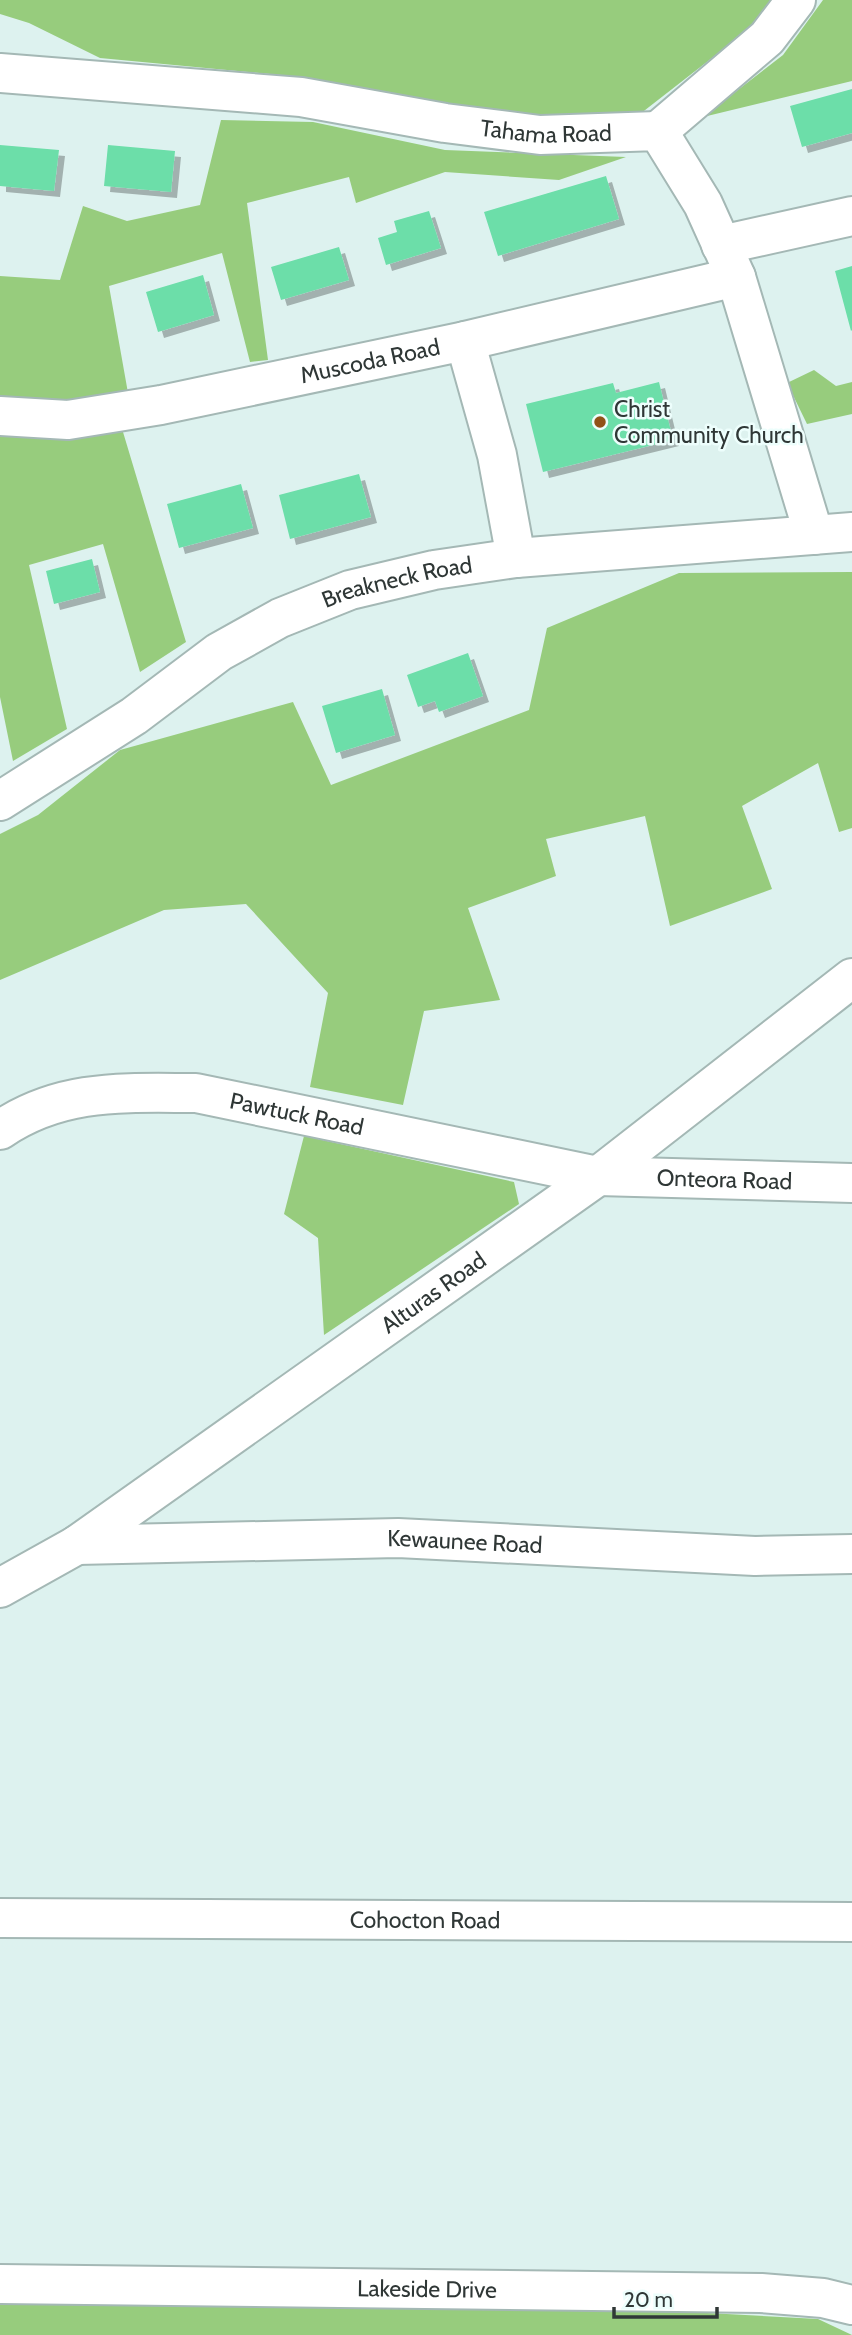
<svg xmlns="http://www.w3.org/2000/svg" width="852" height="2335" font-family="Cabin,sans-serif">
<defs>
<filter id="shadow"><feDropShadow dx="6" dy="6" stdDeviation="0" flood-color="#0004"/></filter>
</defs>
<rect width="100%" height="100%" fill="#ddf2ef"/>
<path fill="#97cc7d" d="M 0,0 L 777,0 L 762,19 L 640,114 L 536,116 L 440,103 L 302,77 L 100,58 L 29,23 L 0,14 Z
M 823,0 L 852,0 L 852,81 L 703,117 L 783,55 Z
M 221,120 L 313,122 L 445,150 L 626,157 L 559,180 L 445,172 L 356,203 L 349,177 L 247,203 L 268,360 L 250,362 L 222,253 L 109,286 L 128,393 L 68,404 L 0,400 L 0,276 L 60,280 L 83,206 L 127,221 L 200,205 Z
M 814,370 L 836,386 L 852,382 L 852,414 L 807,424 L 787,383 Z
M 123,432 L 186,642 L 140,672 L 103,544 L 29,565 L 67,729 L 13,761 L 0,697 L 0,434 L 43,438 Z
M 852,572 L 852,828 L 839,832 L 818,763 L 742,806 L 772,889 L 670,926 L 645,816 L 546,839 L 556,876 L 468,908 L 500,1000 L 424,1011 L 403,1105 L 310,1087 L 328,993 L 246,904 L 164,910 L 0,980 L 0,834 L 38,815 L 120,750 L 293,702 L 331,785 L 529,710 L 547,628 L 679,573 Z
M 304,1136 L 514,1182 L 519,1204 L 324,1335 L 318,1238 L 284,1214 Z
M 0,2304 L 689,2312 L 818,2319 L 852,2335 L 0,2335 Z"/>
<path fill="#6cdea9" filter="url(#shadow)" d="M 852,89 L 852,133 L 802,147 L 790,106 Z
M 0,145 L 59,150 L 54,191 L 0,186 Z
M 108,145 L 175,151 L 171,192 L 104,186 Z
M 606,176 L 619,219 L 498,256 L 484,212 Z
M 429,211 L 441,248 L 386,265 L 378,238 L 397,232 L 394,221 Z
M 339,247 L 349,280 L 281,300 L 271,267 Z
M 852,266 L 852,330 L 851,331 L 835,271 Z
M 203,275 L 214,315 L 158,332 L 146,292 Z
M 659,382 L 673,440 L 543,472 L 526,404 L 613,383 L 616,393 Z
M 359,474 L 371,517 L 290,539 L 279,495 Z
M 241,484 L 253,528 L 179,548 L 167,504 Z
M 92,559 L 100,592 L 54,604 L 46,571 Z
M 468,653 L 483,696 L 439,712 L 435,701 L 418,707 L 407,675 Z
M 382,689 L 395,735 L 336,753 L 322,706 Z"/>
<g fill="none" stroke-linecap="round" stroke-linejoin="round">
<defs>
<g id="minor">
<path id="s1" d="M 0,73 L 301,97 L 445,123 L 540,135 L 658,131 L 703,204 L 736,277 L 814,535"/>
<path d="M 658,131 L 767,38 L 796,0"/>
<path d="M 721,245 L 852,216"/>
<path d="M 465,341 L 497,455 L 516,558"/>
<path id="s2" d="M 0,416 L 68,420 L 161,405 L 465,341 L 736,277"/>
<path id="s3" d="M 0,801 L 134,716 L 219,652 L 280,618 L 350,590 L 434,570 L 516,558 L 852,532"/>
<path id="s4" d="M 0,1130 C 62,1088 125,1093 196,1093 L 598,1176 L 852,1183"/>
<path id="s5" d="M 77,1545 L 398,1538 L 755,1556 L 852,1554"/>
<path id="s6" d="M 0,1588 L 77,1545 L 598,1176 L 852,978"/>
<path id="s7" d="M 0,1918 L 852,1922"/>
<path id="s8" d="M 0,2284 L 761,2293 L 823,2298 L 852,2305"/>
</g>
</defs>
<use href="#minor" stroke="#a4b8b5" stroke-width="42"/>
<use href="#minor" stroke="#fff" stroke-width="38"/>
</g>
<circle fill="#915218" stroke="#edfefc" stroke-width="2.5" cx="600" cy="422" r="7"/>
<g text-anchor="middle" dominant-baseline="central" stroke-width="5" stroke-linejoin="round" paint-order="stroke">
<g font-size="23" fill="#2f3736" stroke="#edfefc">
<text stroke="none"><textPath href="#s1" startOffset="550">Tahama Road</textPath></text>
<text stroke="none"><textPath href="#s2" startOffset="376">Muscoda Road</textPath></text>
<text stroke="none"><textPath href="#s3" startOffset="458">Breakneck Road</textPath></text>
<text stroke="none"><textPath href="#s4" startOffset="306">Pawtuck Road</textPath></text>
<text stroke="none"><textPath href="#s4" startOffset="740">Onteora Road</textPath></text>
<text stroke="none"><textPath href="#s6" startOffset="525">Alturas Road</textPath></text>
<text stroke="none"><textPath href="#s5" startOffset="388">Kewaunee Road</textPath></text>
<text stroke="none"><textPath href="#s7" startOffset="425">Cohocton Road</textPath></text>
<text stroke="none"><textPath href="#s8" startOffset="427">Lakeside Drive</textPath></text>
</g>
<g font-size="23" fill="#2f3736" stroke="#edfefc" text-anchor="start">
<text x="614" y="409">Christ<tspan x="614" dy="26">Community Church</tspan></text>
</g>
</g>
<path d="M614 2307v10h103v-10" fill="none" stroke="#2f3736" stroke-width="3.5"/>
<text x="624" y="2307" font-size="21" fill="#2f3736" stroke="#edfefc" stroke-width="5" paint-order="stroke">20 m</text>
</svg>
